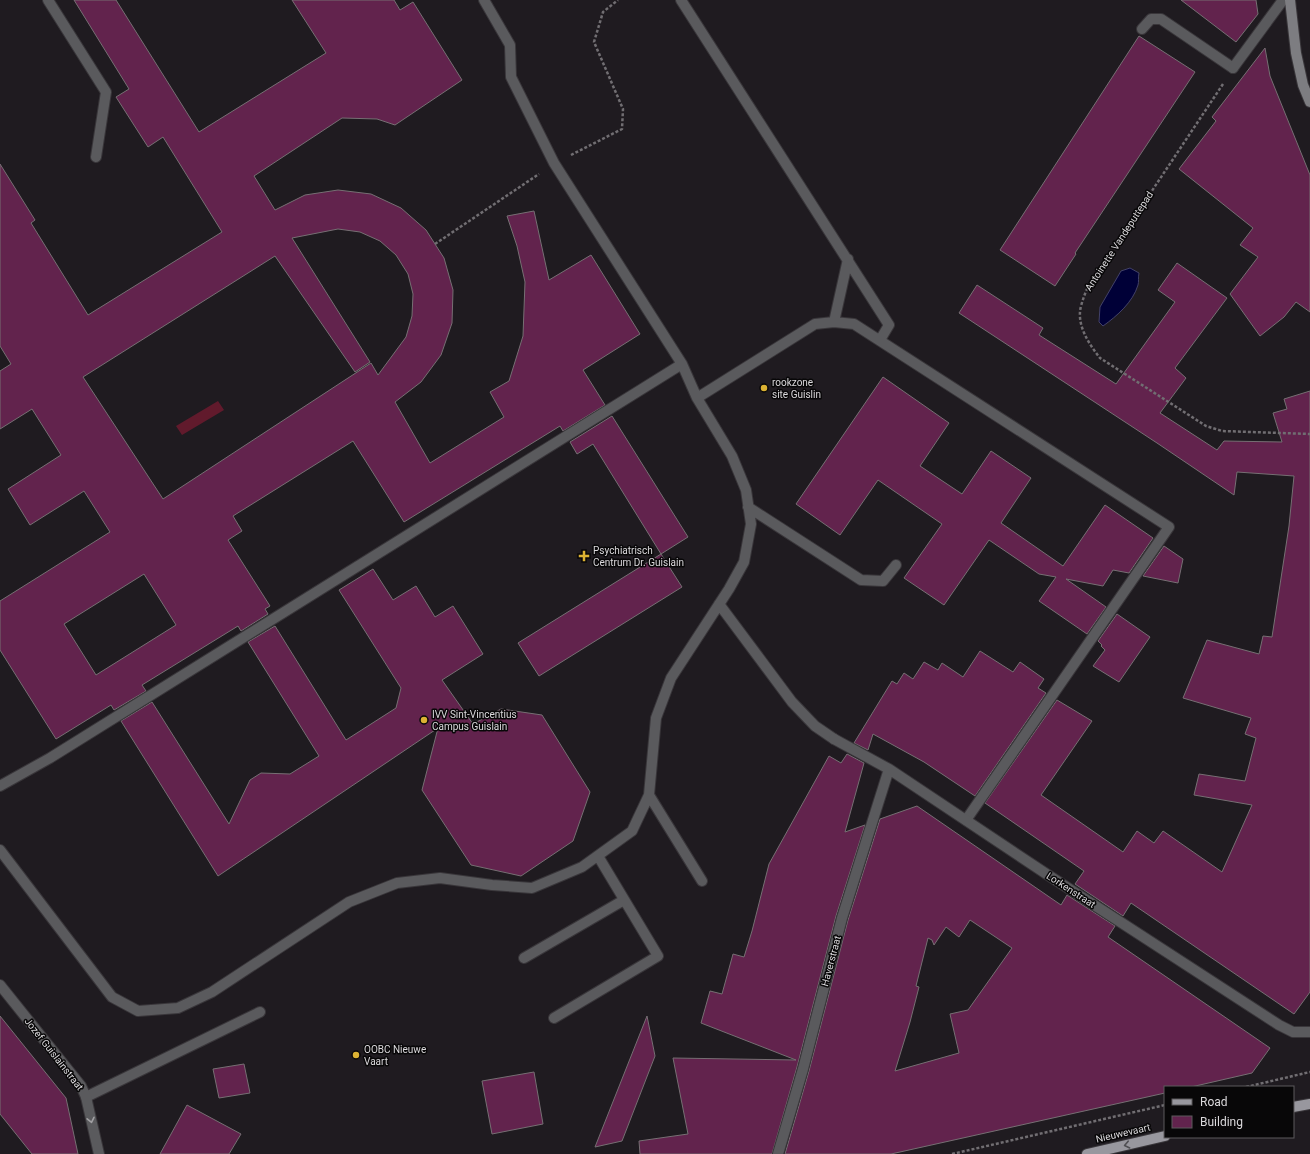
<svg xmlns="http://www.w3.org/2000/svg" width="1310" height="1154" font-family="Roboto,sans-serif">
<rect width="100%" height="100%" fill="#1f1b20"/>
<path fill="#611a2c" d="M 218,401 L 224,410 L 182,435 L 176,426 Z"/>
<path fill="#000037" stroke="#424168" d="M 1130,268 L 1139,273 C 1138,277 1139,282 1138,285 C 1133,302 1117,316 1103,326 L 1099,322 L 1100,307 L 1121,271 Z"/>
<path fill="#62234d" stroke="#766f73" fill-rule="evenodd" d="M 74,0 L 116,0 L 199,132 L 326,53 L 292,0 L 394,0 L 400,10 L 413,2 L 462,80 L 395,125 L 377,119 L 342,118 L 254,176 L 275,210 L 305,195 L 338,190 L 371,194 L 401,208 L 426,230 L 444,258 L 453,290 L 452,323 L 441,355 L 421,382 L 395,402 L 430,463 L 504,417 L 490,392 L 509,381 L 523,336 L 525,282 L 517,246 L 507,216 L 534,211 L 549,280 L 591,255 L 640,334 L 583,370 L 605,405 L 563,431 L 560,426 L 404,522 L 353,441 L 233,516 L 242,531 L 228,540 L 270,606 L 265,609 L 268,614 L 241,631 L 238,626 L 142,685 L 146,691 L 114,710 L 111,705 L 56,739 L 0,650 L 0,601 L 110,532 L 84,491 L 30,525 L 8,489 L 61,455 L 32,409 L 0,429 L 0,371 L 11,364 L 0,346 L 0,164 L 35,220 L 31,223 L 88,315 L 222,232 L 163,137 L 148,147 L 116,97 L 129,89 ZM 338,229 L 360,232 L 380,241 L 396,255 L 408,274 L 413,294 L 412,316 L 406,337 L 378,375 L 371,363 L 163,499 L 83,377 L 275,256 L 355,372 L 370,362 L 292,238 ZM 144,574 L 176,625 L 96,675 L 64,624 Z
M 1181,0 L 1256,0 L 1258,14 L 1236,42 Z
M 1139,36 L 1195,72 L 1075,253 L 1076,254 L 1055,286 L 1000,250 Z
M 1265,48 L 1270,76 L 1274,86 L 1310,175 L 1310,312 L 1296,302 L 1284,317 L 1260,336 L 1230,294 L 1258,257 L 1240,245 L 1253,228 L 1179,169 L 1216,121 L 1212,117 Z
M 1177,263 L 1227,298 L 1175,368 L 1186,378 L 1160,413 L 1217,450 L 1224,441 L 1282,442 L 1273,413 L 1287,409 L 1284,399 L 1310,391 L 1310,992 L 1294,1014 L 1131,903 L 1123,916 L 1075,884 L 1084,871 L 985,803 L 1057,700 L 1092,721 L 1041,795 L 1123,852 L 1137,831 L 1154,843 L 1163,831 L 1222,872 L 1252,805 L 1194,795 L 1199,774 L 1245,781 L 1256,738 L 1245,734 L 1251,718 L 1183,698 L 1207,640 L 1259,654 L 1263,636 L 1272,637 L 1289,526 L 1294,476 L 1237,472 L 1234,495 L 1157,443 L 959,313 L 977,285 L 1043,328 L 1039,335 L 1116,384 L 1175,302 L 1158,290 Z
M 883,377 L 949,423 L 920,466 L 962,494 L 991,451 L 1031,478 L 1001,523 L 1063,566 L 1105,505 L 1153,538 L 1129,573 L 1113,570 L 1103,586 L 1066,579 L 1106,607 L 1087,634 L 1039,601 L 1056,577 L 1039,574 L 989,540 L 944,605 L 904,578 L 942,524 L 878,480 L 840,535 L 796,504 Z
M 612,416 L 688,537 L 661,554 L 593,444 L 577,454 L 570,442 Z
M 1164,546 L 1183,559 L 1178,583 L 1143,576 Z
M 661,554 L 682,587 L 539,676 L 518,643 Z
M 373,569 L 393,600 L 416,586 L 435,617 L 453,606 L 483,654 L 442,680 L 473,724 L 501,709 L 542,715 L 590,792 L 573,841 L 521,876 L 471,865 L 422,790 L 438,728 L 218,876 L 121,721 L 152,702 L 229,824 L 250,780 L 261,773 L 290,774 L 319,756 L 248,642 L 275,626 L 346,740 L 396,708 L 401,688 L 339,590 Z
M 1117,614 L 1150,637 L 1119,682 L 1093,666 L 1105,650 L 1101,646 L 1102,645 L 1098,641 Z
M 980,651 L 1013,672 L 1020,662 L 1044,679 L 1038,688 L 1046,693 L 975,796 L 924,762 L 873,734 L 868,750 L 854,743 L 892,681 L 897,684 L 904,673 L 913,679 L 924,662 L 938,670 L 942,663 L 963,677 Z
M 847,754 L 864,763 L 845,832 L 865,825 L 836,916 L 797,1067 L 772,1154 L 640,1154 L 639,1141 L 688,1134 L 673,1058 L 796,1060 L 701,1023 L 710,991 L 722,994 L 733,954 L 744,957 L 752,931 L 769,864 L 829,756 L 841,763 Z
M 917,806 L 1061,905 L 1067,895 L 1115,926 L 1108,937 L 1270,1048 L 1252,1073 L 1191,1087 L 1165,1087 L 1165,1093 L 891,1154 L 785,1154 L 809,1071 L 848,920 L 880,819 ZM 970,920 L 1012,948 L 968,1010 L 950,1014 L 959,1053 L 895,1071 L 910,1022 L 919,987 L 916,986 L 928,938 L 932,940 L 934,945 L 946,927 L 959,937 Z
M 0,1016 L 66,1098 L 78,1154 L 32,1154 L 0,1114 Z
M 647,1016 L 655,1056 L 622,1141 L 595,1147 Z
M 244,1064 L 250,1093 L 219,1098 L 213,1069 Z
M 534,1072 L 543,1124 L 492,1134 L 482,1081 Z
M 187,1105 L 241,1134 L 229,1154 L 160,1154 Z"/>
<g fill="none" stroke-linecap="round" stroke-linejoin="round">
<defs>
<path id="lane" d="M 48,0 L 106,92 L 96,157
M 681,0 L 889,325 L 880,340
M 1142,29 L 1151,19 L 1161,19 L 1233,68
M 834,322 L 848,259
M 697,398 L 815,324 L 834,322 L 854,324 L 1169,527 L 966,820
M 748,507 L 861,580 L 883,581 L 896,565
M 719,604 L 792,702 L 815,726 L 834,739
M 0,786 L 50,758 L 682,364
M 649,795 L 702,881
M 0,850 L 112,997 L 138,1011 L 178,1008 L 212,992 L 349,902 L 397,883 L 440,878 L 492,885 L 532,888 L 582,867 L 632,831 L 649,795 L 656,718 L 671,678 L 729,589 L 744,562 L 751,524 L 746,490 L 732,456 L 697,398 L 682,364 L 554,163 L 511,77 L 510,45 L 484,0
M 524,958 L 624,900
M 554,1018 L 658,956 L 598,856
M 86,1097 L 260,1012"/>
<path id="street" d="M 1233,68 L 1283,0
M 834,739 L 889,769 L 1048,875 L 1279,1025 L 1293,1032 L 1310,1032
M 0,985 L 81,1086 L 86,1097 L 99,1154
M 778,1154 L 803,1069 L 842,918 L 889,769"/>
<path id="secondary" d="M 1290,0 L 1296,53 L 1303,85 L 1310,102"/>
<path id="primary" d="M 1293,1107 L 1310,1104
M 1087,1154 L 1165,1136"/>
</defs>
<use href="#lane" stroke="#39363a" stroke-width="12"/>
<use href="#street" stroke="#39363a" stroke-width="12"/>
<use href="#secondary" stroke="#39363a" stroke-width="12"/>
<use href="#primary" stroke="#39363a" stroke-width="12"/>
<path stroke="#716e72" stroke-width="2.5" stroke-dasharray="3 2" stroke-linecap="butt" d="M 1223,84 L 1088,287 C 1085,293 1083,299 1081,306 C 1076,325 1089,344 1100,358 L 1206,426 L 1222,431 L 1310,434
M 571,155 L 622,129 L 623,109 L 594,42 L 603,12 L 618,0
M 435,244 L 539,174
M 1246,1087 L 1310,1072
M 952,1154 L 1165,1105"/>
<use href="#lane" stroke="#5a5a5d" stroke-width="10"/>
<use href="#street" stroke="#5a5a5d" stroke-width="10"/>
<use href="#secondary" stroke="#7d7d81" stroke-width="10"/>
<use href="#primary" stroke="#98979e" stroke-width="10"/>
</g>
<defs><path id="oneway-chevron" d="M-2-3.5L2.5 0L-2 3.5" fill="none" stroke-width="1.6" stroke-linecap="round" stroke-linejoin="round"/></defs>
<use stroke="#a1a0a3" href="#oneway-chevron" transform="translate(91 1120) rotate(78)"/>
<use stroke="#504f53" href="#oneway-chevron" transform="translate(1127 1145) rotate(167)"/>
<g fill="#dcb233" stroke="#080708" stroke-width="1.5">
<circle cx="764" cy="388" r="4"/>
<path d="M582 550h4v4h4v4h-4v4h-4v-4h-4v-4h4z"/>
<circle cx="424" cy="720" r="4"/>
<circle cx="356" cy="1055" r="4"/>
</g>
<g text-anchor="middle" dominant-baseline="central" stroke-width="3" stroke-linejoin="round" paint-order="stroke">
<g font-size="10" fill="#dbd9dc" stroke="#080708">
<text transform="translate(1119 241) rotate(-57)">Antoinette Vandeputtepad</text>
<text transform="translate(1071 890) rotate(33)">Lorkenstraat</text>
<text transform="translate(831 961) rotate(-75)">Haverstraat</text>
<text transform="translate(54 1054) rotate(52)">Jozef Guislainstraat</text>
<text transform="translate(1123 1133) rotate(-13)">Nieuwevaart</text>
</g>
<g font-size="10" fill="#dbd9dc" stroke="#080708" text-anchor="start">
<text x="772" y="382">rookzone<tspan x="772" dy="12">site Guislin</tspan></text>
<text x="593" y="550">Psychiatrisch<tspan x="593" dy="12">Centrum Dr. Guislain</tspan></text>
<text x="432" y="714">IVV Sint-Vincentius<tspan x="432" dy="12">Campus Guislain</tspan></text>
<text x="364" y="1049">OOBC Nieuwe<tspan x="364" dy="12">Vaart</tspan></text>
</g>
</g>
<rect x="1164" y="1086" width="130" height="52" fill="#080708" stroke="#5c5b5d"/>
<rect x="1172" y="1099" width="20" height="6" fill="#98979e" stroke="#5c5b5d"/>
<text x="1200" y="1106" font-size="12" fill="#dbd9dc">Road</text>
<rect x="1172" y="1116" width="20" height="12" fill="#62234d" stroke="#5c5b5d"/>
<text x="1200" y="1126" font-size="12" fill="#dbd9dc">Building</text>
</svg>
